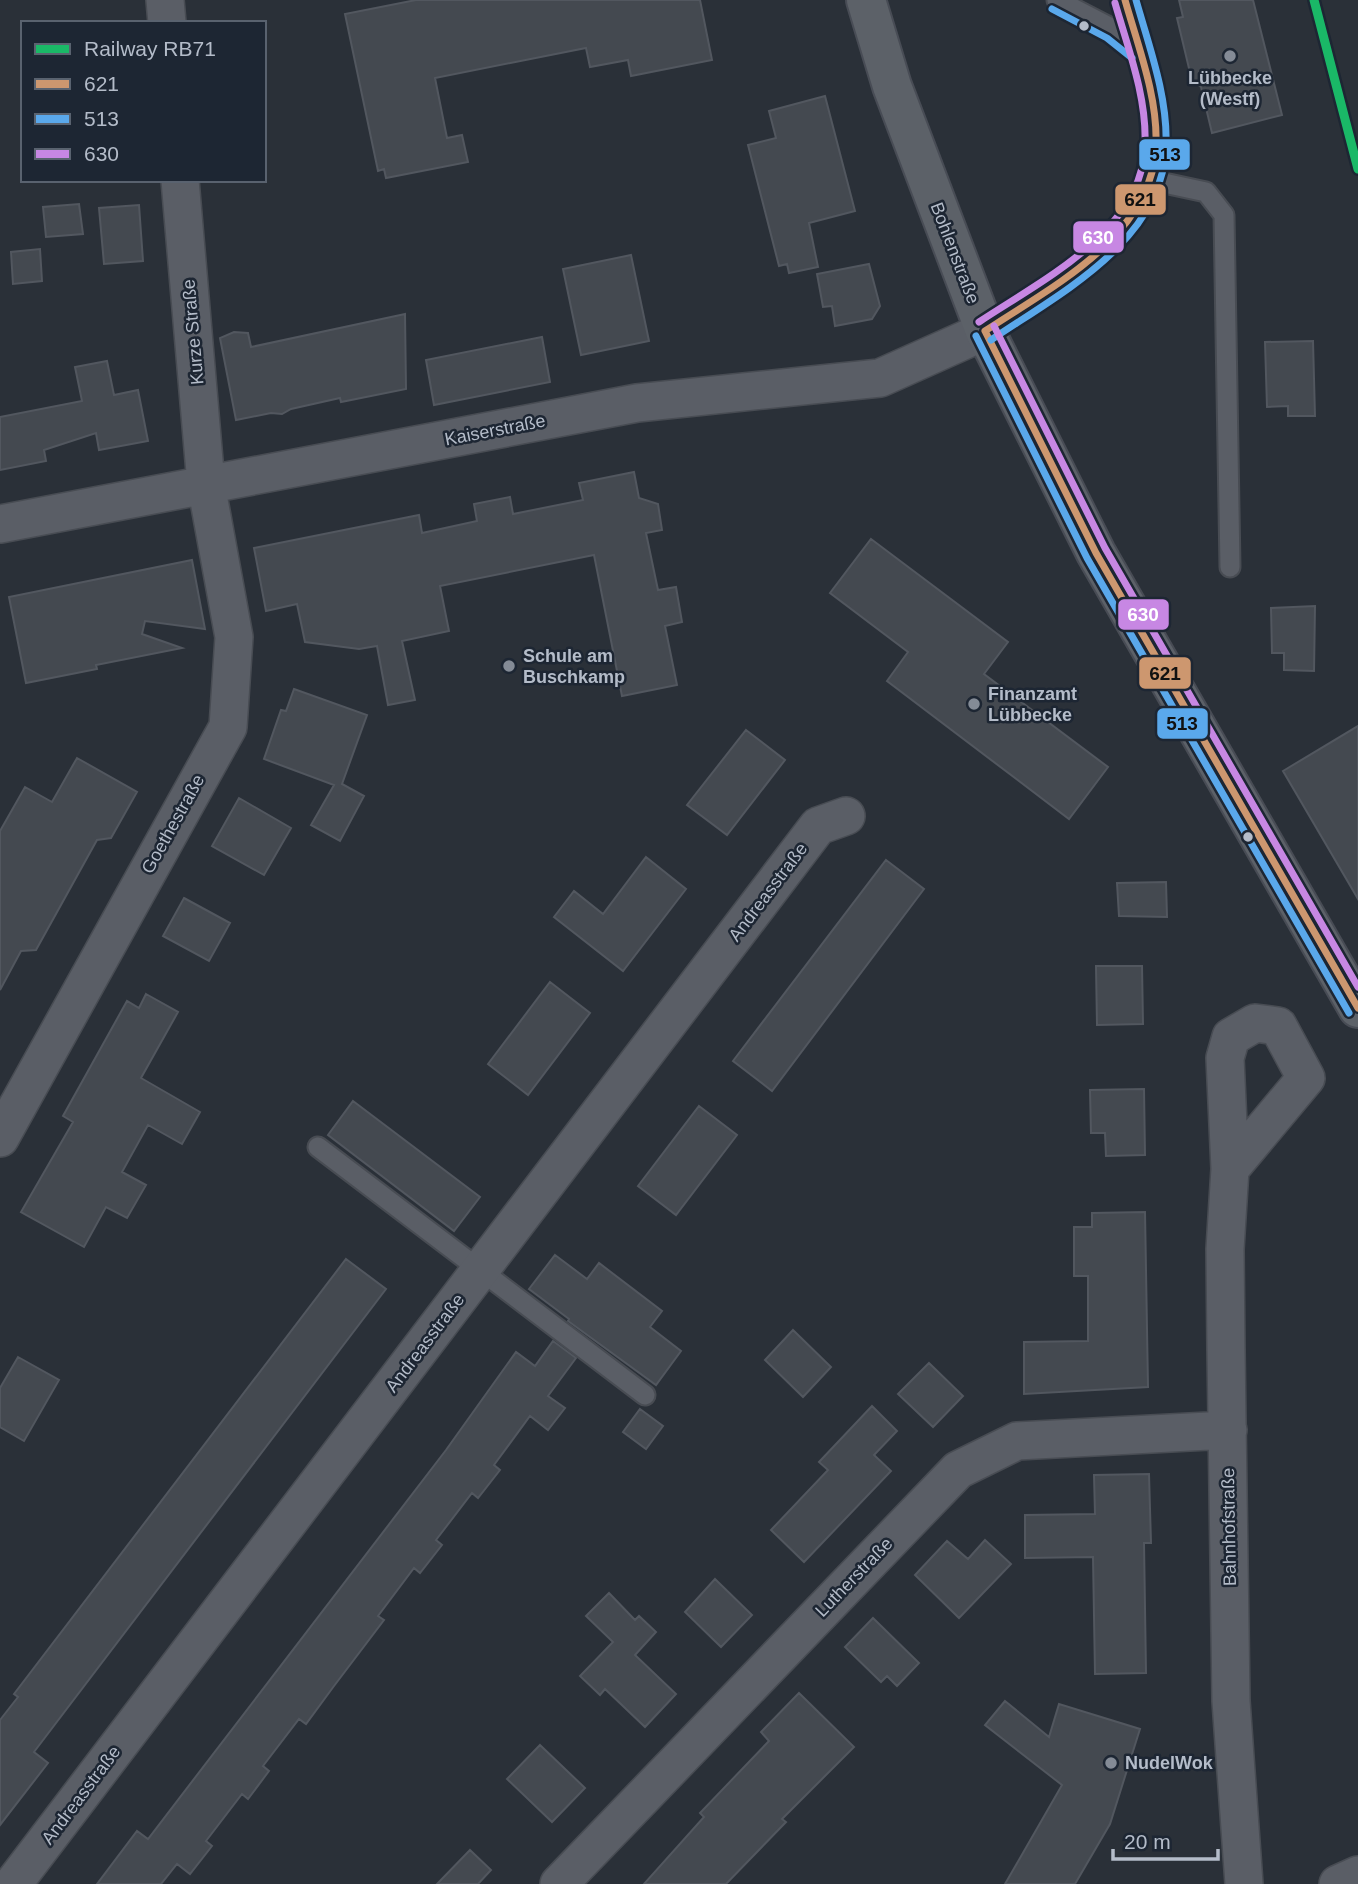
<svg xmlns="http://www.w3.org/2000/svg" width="1358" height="1884" font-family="Arial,sans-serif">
<rect width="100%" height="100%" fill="#2a3038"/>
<path fill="#444950" stroke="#52575f" stroke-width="2" d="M 416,0 L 700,0 L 712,60 L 631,76 L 628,60 L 590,67 L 586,48 L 435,78 L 447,138 L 462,135 L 468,162 L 386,178 L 384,169 L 378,171 L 345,14 Z
M 1179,0 L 1253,0 L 1282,115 L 1212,133 L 1201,87 L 1192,81 L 1177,18 L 1183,17 Z
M 825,96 L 855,211 L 809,223 L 818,267 L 789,273 L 787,264 L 779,266 L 748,145 L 776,138 L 769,111 Z
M 79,204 L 83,234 L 46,237 L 43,207 Z
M 139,205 L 143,261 L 104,264 L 99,208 Z
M 40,249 L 42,281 L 13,284 L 11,252 Z
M 631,255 L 649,341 L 581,355 L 563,269 Z
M 869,264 L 880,306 L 872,319 L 835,326 L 832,306 L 823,307 L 817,274 Z
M 405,314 L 406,389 L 341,402 L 340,398 L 291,409 L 282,414 L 271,413 L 236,420 L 220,338 L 234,332 L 248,333 L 251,347 Z
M 542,337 L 550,382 L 434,405 L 426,360 Z
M 1313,341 L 1315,416 L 1288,416 L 1288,406 L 1267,407 L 1265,342 Z
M 107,361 L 114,395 L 138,390 L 148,441 L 99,450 L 96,433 L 44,450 L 46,461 L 0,470 L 0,417 L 82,401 L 75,367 Z
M 634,472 L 639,498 L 658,504 L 662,530 L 646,533 L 658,590 L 676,587 L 682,622 L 665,626 L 677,685 L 622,696 L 594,555 L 440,586 L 449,631 L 402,641 L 415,700 L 388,705 L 377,646 L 359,649 L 305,642 L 297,604 L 266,611 L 254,548 L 419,515 L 422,533 L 477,521 L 474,504 L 510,497 L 513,514 L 583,500 L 579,483 Z
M 871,539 L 1008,642 L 984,674 L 1108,767 L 1069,819 L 887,681 L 908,652 L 830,593 Z
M 192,560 L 205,629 L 145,621 L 142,634 L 182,648 L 96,665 L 97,669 L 26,683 L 9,597 Z
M 1315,606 L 1314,671 L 1284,670 L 1284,653 L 1272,653 L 1271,608 Z
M 294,689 L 367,715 L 342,784 L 364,796 L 340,841 L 311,825 L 334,785 L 264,759 L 281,710 L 286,711 Z
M 1358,726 L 1358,899 L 1283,771 Z
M 746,730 L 785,760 L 727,835 L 687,805 Z
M 77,758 L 137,792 L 111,838 L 97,840 L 36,950 L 21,951 L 0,990 L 0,831 L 25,787 L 52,802 Z
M 239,798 L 291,828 L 264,875 L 212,846 Z
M 646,857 L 686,889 L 623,971 L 554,917 L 574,891 L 603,914 Z
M 886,860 L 924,889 L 772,1091 L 733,1061 Z
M 1166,882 L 1167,917 L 1119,916 L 1117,883 Z
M 184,898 L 230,923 L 209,961 L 163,936 Z
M 1096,966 L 1142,966 L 1143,1024 L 1097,1025 Z
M 550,982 L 590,1013 L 528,1095 L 488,1064 Z
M 146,994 L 178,1012 L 141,1078 L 200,1112 L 182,1144 L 148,1125 L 122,1172 L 146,1185 L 127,1218 L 106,1207 L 84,1247 L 21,1212 L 73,1122 L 63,1116 L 127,1001 L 139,1008 Z
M 1144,1089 L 1145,1155 L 1106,1156 L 1105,1133 L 1091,1133 L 1090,1090 Z
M 353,1101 L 480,1197 L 454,1231 L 328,1135 Z
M 699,1106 L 737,1135 L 676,1215 L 638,1186 Z
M 1145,1212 L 1148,1387 L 1024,1394 L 1024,1342 L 1088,1341 L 1088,1276 L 1074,1276 L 1074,1227 L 1092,1227 L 1092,1213 Z
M 555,1255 L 587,1279 L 599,1263 L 662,1311 L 650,1327 L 681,1351 L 656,1385 L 568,1321 L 569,1319 L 529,1289 Z
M 346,1259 L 386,1289 L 34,1752 L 48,1763 L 0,1825 L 0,1720 L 18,1697 L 14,1694 Z
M 793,1330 L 831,1367 L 803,1397 L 765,1360 Z
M 553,1341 L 576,1358 L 548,1396 L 565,1408 L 548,1430 L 530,1416 L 494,1465 L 500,1470 L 478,1498 L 472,1493 L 436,1540 L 442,1545 L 420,1573 L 414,1568 L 378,1616 L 384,1620 L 334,1686 L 306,1724 L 299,1719 L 263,1766 L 269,1771 L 248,1799 L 242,1794 L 206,1841 L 212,1846 L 190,1874 L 177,1864 L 161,1884 L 97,1884 L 137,1831 L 148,1839 L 446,1450 L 516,1352 L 535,1366 Z
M 18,1357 L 59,1380 L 24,1441 L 0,1427 L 0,1388 Z
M 929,1363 L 963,1396 L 933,1427 L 898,1394 Z
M 872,1406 L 897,1431 L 874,1455 L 891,1471 L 804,1562 L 771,1530 L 828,1470 L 819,1462 Z
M 640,1409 L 663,1426 L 646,1449 L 623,1432 Z
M 1149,1474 L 1151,1543 L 1144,1543 L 1146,1673 L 1095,1674 L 1093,1557 L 1025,1558 L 1025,1515 L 1095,1514 L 1094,1475 Z
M 985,1540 L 1011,1564 L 959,1618 L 915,1575 L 947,1541 L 968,1559 Z
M 715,1579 L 752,1615 L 721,1647 L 685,1612 Z
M 609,1593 L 635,1620 L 639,1616 L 656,1632 L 635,1655 L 676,1694 L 645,1727 L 605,1689 L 600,1695 L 580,1676 L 613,1642 L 586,1616 Z
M 873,1618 L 919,1663 L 897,1686 L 887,1676 L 881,1682 L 845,1647 Z
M 799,1693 L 854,1747 L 782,1819 L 786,1822 L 726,1884 L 644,1884 L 704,1817 L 700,1813 L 769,1741 L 761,1732 Z
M 1005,1701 L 1049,1737 L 1059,1704 L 1140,1729 L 1110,1824 L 1075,1884 L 1005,1884 L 1062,1785 L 985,1725 Z
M 540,1745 L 585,1788 L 552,1822 L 507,1779 Z
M 470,1850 L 491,1870 L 478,1884 L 437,1884 Z"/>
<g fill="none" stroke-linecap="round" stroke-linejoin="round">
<defs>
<path id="service" d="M 1057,0 L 1113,29 L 1139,50
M 1150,180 L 1206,192 L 1224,215 L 1230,567
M 985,331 C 1046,288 1157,233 1156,146 C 1155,97 1138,47 1125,0
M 318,1147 L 645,1395"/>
<path id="minor" d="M 165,0 L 167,23
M 0,524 L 637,403 L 880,378 L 985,331
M 0,1138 L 228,727 L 234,637 L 206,484 L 180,180
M 1230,1169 L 1306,1078 L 1278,1026 L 1255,1023 L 1231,1037 L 1225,1058 L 1230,1169 L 1225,1249 L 1226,1350 L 1231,1701 L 1244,1884
M 13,1884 L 818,826 L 846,816
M 559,1884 L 958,1470 L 1017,1441 L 1228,1430
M 1338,1884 L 1358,1875"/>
<path id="primary" d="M 866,0 L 892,86 L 985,331 L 1096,553 L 1358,1008"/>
</defs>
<use href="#service" stroke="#484c53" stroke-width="23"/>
<use href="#minor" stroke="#484c53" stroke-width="40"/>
<use href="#primary" stroke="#484c55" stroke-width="42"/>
<use href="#service" stroke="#5a5e66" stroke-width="19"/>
<use href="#minor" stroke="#5a5e66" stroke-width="37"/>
<use href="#primary" stroke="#5c6168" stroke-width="38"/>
<defs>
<path id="bus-1" d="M 985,331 L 1096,553 L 1358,1008
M 985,331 C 1051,287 1152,237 1156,146 C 1158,97 1138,46 1125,0"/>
<path id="bus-2" d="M 1052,9 L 1107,38 L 1132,58
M 976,336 L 1087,558 L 1349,1013
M 991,340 C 1060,293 1163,241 1166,146 C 1168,97 1149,46 1136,0"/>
<path id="bus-3" d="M 979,322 C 1042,280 1143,231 1145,145 C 1147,97 1128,48 1115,3
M 994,326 L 1105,548 L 1358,987"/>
</defs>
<use href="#bus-1" stroke="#1d2633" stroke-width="12"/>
<use href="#bus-2" stroke="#1d2633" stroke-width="12"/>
<use href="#bus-3" stroke="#1d2633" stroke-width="12"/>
<use href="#bus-1" stroke="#cd976f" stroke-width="7"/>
<use href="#bus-2" stroke="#5aa8eb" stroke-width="7"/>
<use href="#bus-3" stroke="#c787e3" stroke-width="7"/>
<defs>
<path id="rail-1" d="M 1314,0 L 1358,169"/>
</defs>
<use href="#rail-1" stroke="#1d2633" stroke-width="14"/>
<use href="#rail-1" stroke="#1ab867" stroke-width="9"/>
</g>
<g fill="#b4bcc9" stroke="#1d2633" stroke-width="2.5">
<circle cx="1084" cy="26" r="6"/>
<circle cx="1248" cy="837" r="6"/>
</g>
<g fill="#848b96" stroke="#1d2633" stroke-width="2.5">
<circle cx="1230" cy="56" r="7"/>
<circle cx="509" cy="666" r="7"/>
<circle cx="974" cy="704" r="7"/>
<circle cx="1111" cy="1763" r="7"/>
</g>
<g text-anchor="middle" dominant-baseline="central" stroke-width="5" stroke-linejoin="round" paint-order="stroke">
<g font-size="18" font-weight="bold" fill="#b4bcc9" stroke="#1d2633" text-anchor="start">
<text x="1230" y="78" text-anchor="middle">Lübbecke<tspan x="1230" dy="21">(Westf)</tspan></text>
<text x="523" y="656">Schule am<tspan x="523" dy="21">Buschkamp</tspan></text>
<text x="988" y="694">Finanzamt<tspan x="988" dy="21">Lübbecke</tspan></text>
<text x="1125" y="1763">NudelWok</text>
</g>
<g font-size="18" fill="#b4bcc9" stroke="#1d2633">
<text transform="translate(955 253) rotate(69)">Bohlenstraße</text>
<text transform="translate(193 332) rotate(-95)">Kurze Straße</text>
<text transform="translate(495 430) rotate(-11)">Kaiserstraße</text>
<text transform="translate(173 824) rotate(-61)">Goethestraße</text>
<text transform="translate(768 892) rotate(-53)">Andreasstraße</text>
<text transform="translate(425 1343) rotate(-53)">Andreasstraße</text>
<text transform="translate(1229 1527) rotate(-91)">Bahnhofstraße</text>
<text transform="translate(854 1577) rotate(-46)">Lutherstraße</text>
<text transform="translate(81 1795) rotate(-53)">Andreasstraße</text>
</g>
</g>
<g stroke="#1d2633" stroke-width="2.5">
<rect x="1138" y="138" width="53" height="33" rx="7" fill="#5aa8eb"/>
<rect x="1114" y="183" width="53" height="33" rx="7" fill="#cd976f"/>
<rect x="1072" y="220" width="53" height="34" rx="7" fill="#c787e3"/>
<rect x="1117" y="598" width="53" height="33" rx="7" fill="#c787e3"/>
<rect x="1138" y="656" width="54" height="34" rx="7" fill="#cd976f"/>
<rect x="1156" y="707" width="53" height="33" rx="7" fill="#5aa8eb"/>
</g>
<g font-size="19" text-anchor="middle" font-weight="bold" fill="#fff">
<text x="1098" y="244">630</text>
<text x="1143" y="621">630</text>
</g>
<g font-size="19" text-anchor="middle" font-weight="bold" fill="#111">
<text x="1165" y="161">513</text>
<text x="1140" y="206">621</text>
<text x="1165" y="680">621</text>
<text x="1182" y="730">513</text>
</g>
<rect x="21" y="21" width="245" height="161" fill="#1d2633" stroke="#59626f" stroke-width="2"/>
<rect x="35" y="44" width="35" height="10" fill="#1ab867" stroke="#59626f" stroke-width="2"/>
<text x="84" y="56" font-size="21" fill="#b4bcc9">Railway RB71</text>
<rect x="35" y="79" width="35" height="10" fill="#cd976f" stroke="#59626f" stroke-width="2"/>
<text x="84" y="91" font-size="21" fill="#b4bcc9">621</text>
<rect x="35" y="114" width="35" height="10" fill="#5aa8eb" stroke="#59626f" stroke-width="2"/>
<text x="84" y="126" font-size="21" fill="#b4bcc9">513</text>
<rect x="35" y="149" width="35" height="10" fill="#c787e3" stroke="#59626f" stroke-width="2"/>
<text x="84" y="161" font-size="21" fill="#b4bcc9">630</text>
<path d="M1113 1849v10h105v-10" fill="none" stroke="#b4bcc9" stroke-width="3.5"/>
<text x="1124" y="1849" font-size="21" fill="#b4bcc9" stroke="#1d2633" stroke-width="5" paint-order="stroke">20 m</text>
</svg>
